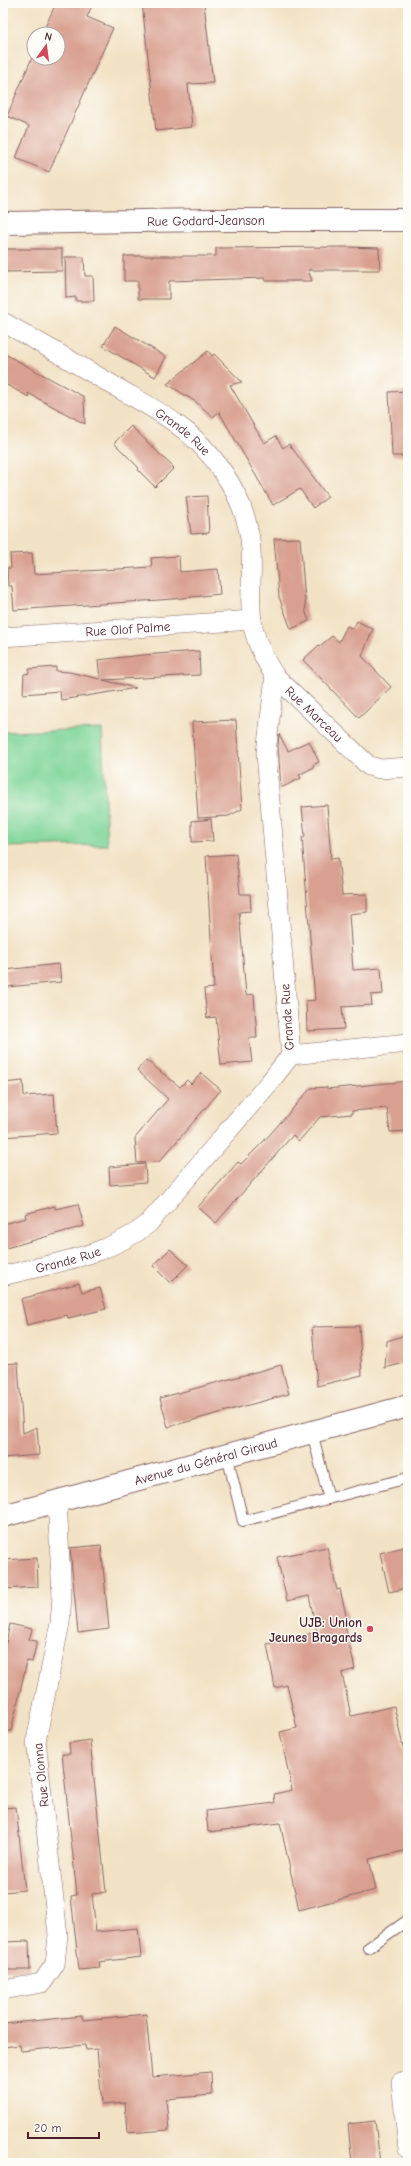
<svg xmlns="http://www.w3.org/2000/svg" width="411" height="2166" font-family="'Comic Neue',sans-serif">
<rect width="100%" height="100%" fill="#fdfcf7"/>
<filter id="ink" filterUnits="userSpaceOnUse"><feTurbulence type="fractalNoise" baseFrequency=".025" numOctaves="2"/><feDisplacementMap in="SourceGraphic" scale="8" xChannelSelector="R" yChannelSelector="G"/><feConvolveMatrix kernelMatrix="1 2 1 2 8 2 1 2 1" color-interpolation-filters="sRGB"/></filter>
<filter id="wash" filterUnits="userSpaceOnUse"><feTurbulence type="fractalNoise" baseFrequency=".012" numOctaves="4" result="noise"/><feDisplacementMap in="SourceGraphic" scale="16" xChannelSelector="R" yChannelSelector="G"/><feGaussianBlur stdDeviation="0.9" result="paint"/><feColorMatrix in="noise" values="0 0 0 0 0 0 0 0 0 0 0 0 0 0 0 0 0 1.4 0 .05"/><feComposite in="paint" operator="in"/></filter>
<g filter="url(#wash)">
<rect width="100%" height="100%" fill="#f2e2c5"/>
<path fill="#7fd598" stroke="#647a62" d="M 102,729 L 107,845 L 3,847 L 3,732 Z"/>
<g id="blocks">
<path fill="#d9a091" d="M 56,3 L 93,3 L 87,17 L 113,28 L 49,172 L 16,158 L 29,126 L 7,116 L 34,53 L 34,58 L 58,58 L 58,34 L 42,34 Z
M 142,3 L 204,3 L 213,83 L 188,84 L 192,127 L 156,131 Z
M 347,247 L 379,248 L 380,270 L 308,270 L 312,281 L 265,281 L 265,278 L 169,281 L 169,299 L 138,299 L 138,281 L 124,281 L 124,256 L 216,256 L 216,248 Z
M 3,249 L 62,249 L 62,271 L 3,272 Z
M 65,257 L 84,257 L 85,276 L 93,276 L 94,301 L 76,301 L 76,297 L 66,298 Z
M 115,326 L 166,357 L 155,377 L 103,346 Z
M 208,351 L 212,356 L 214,354 L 242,382 L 230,385 L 264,443 L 276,436 L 283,448 L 289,444 L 328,497 L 313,508 L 300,489 L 273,505 L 219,412 L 213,417 L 196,402 L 167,384 Z
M 3,353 L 84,397 L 85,424 L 28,393 L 29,397 L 3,383 Z
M 408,391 L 408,456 L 392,456 L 389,392 Z
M 131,426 L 174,468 L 155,487 L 138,470 L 139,468 L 114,443 Z
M 207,496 L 209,533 L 191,534 L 186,497 Z
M 300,538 L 306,613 L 309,621 L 291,629 L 279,597 L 274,539 Z
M 32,553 L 34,574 L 152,567 L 151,558 L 179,556 L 180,572 L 218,569 L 220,594 L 173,599 L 14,610 L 12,586 L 8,586 L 7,568 L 11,568 L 10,554 Z
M 357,621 L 373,629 L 362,656 L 391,687 L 359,718 L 303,660 L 319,645 L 320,646 L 332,636 L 339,642 L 347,626 L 353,629 Z
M 199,651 L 200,675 L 103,680 L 136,688 L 61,700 L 60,691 L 23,694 L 24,674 L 29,673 L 29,669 L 56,667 L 56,671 L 69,672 L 100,679 L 98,660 L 142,655 Z
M 236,720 L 242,809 L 229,816 L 198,818 L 192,722 Z
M 279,734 L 288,751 L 309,741 L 319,762 L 313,765 L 314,767 L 299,775 L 301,778 L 281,788 L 278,746 Z
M 327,805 L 331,859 L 338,858 L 342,895 L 367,894 L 367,912 L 349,914 L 353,970 L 381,968 L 383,994 L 371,995 L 372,1005 L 342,1007 L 344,1029 L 307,1031 L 306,1001 L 315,1000 L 302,837 L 305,837 L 302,807 Z
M 211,819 L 213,841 L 192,842 L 192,821 Z
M 236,854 L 240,894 L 250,894 L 251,911 L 239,912 L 246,995 L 254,994 L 257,1038 L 249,1038 L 252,1062 L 221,1065 L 216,1017 L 207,1018 L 204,989 L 214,988 L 206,856 Z
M 59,964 L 61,982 L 7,987 L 5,970 Z
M 146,1060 L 180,1087 L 187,1080 L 191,1084 L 201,1073 L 221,1090 L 159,1162 L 137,1163 L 135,1138 L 168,1099 L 137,1070 Z
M 23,1081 L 24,1096 L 54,1094 L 57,1133 L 3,1137 L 3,1083 Z
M 408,1081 L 408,1131 L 390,1132 L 387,1108 L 352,1111 L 352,1114 L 320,1117 L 299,1141 L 293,1135 L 216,1223 L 198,1207 L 238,1162 L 241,1164 L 264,1141 L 311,1088 L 327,1087 L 327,1089 Z
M 145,1164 L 146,1182 L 110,1185 L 109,1167 Z
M 78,1204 L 84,1226 L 6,1248 L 3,1236 L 3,1224 L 26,1218 L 25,1214 L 55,1206 L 55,1209 Z
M 170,1249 L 188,1265 L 170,1283 L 153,1266 Z
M 79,1283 L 82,1292 L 100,1288 L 106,1309 L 68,1318 L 67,1315 L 27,1325 L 21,1299 Z
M 359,1326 L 362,1375 L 317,1386 L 312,1327 Z
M 408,1334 L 408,1362 L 385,1368 L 387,1341 Z
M 18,1363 L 23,1433 L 37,1427 L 39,1455 L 3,1458 L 3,1364 Z
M 281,1365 L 289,1394 L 168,1427 L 160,1398 Z
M 101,1545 L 109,1629 L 78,1633 L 70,1548 Z
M 408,1546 L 408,1588 L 389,1592 L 380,1553 Z
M 327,1547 L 337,1590 L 340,1589 L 348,1624 L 345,1625 L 355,1669 L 342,1673 L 351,1716 L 394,1706 L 408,1769 L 408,1850 L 369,1859 L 376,1890 L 299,1910 L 280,1823 L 208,1832 L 206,1811 L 275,1803 L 274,1794 L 292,1790 L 280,1732 L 297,1728 L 287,1685 L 275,1688 L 267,1644 L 317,1632 L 309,1596 L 287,1601 L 277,1557 Z
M 37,1558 L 38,1587 L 3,1589 L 3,1560 Z
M 10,1624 L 32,1629 L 29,1640 L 37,1641 L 32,1662 L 27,1661 L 11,1731 L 3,1731 L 3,1657 Z
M 90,1740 L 106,1892 L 92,1894 L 96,1932 L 138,1928 L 141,1957 L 99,1962 L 100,1968 L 79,1970 L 71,1896 L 77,1895 L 62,1754 L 70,1754 L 69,1743 Z
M 16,1807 L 25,1890 L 3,1892 L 3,1808 Z
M 29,1941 L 30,1970 L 3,1970 L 3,1942 Z
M 146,2014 L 152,2077 L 211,2072 L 212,2095 L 166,2099 L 169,2130 L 127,2133 L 125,2103 L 102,2105 L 97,2049 L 86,2050 L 85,2045 L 21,2051 L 20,2045 L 3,2047 L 3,2024 L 82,2016 L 83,2020 Z
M 375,2121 L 380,2163 L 352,2163 L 348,2124 Z"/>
</g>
</g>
<g filter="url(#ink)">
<use href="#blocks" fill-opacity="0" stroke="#856361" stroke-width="1"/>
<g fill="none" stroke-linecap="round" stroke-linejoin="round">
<defs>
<path id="service" d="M 312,1432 L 329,1499
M 227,1455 L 243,1521 L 408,1478
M 368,1948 L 408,1920"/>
<g id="minor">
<path id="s1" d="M 3,322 C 39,342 75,363 111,384 C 132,397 155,408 175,423 C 211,448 241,490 249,533 C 255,562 248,592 252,621 C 255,641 264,659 275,676 L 369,766 L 380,769 L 408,767"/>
<path id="s2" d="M 3,637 L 252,620"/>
<path d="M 291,1055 L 408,1043"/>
<path id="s3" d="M 3,1276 C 52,1263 108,1256 148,1224 L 269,1083 L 291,1055 L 266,753 L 275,676"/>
<path d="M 3,1990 L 42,1983 L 55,1964 L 58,1935 L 36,1741 L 60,1623 L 62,1597 L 57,1501"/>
<path d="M 408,2082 L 401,2082 L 408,2149"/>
</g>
<g id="tertiary">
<path id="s4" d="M 3,223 L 210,220 L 408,220"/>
</g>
<g id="secondary">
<path id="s5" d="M 3,1516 L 408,1406"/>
</g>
</defs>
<use href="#service" stroke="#856361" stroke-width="12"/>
<use href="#minor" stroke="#856361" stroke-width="20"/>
<use href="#tertiary" stroke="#856361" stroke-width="24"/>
<use href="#secondary" stroke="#856361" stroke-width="24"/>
<use href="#service" stroke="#fff" stroke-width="10"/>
<use href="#minor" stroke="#fff" stroke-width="19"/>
<use href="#tertiary" stroke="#fff" stroke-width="22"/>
<use href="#secondary" stroke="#fff" stroke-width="22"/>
</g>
</g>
<circle fill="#d1495b" stroke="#fdfcf7" stroke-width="1.5" cx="370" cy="1629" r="4"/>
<g text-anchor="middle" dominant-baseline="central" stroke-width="3" stroke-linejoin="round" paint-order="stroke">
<g font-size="13" fill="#4a1f2b" stroke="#fdfcf7">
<text stroke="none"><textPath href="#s4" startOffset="203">Rue Godard-Jeanson</textPath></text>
<text stroke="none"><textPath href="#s1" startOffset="211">Grande Rue</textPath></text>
<text stroke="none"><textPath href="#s2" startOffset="125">Rue Olof Palme</textPath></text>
<text stroke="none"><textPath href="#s1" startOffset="538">Rue Marceau</textPath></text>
<text transform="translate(287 1017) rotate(-94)">Grande Rue</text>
<text stroke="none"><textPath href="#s3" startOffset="67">Grande Rue</textPath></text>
<text stroke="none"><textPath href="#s5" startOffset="210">Avenue du Général Giraud</textPath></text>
<text transform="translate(41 1775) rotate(-96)">Rue Olonna</text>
</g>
<g font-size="13" font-weight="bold" fill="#4a1f2b" stroke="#fdfcf7" text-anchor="end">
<text x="362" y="1622">UJB: Union<tspan x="362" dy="15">Jeunes Bragards</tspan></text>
</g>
</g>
<rect width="411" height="2166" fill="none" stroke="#fdfcf7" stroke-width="16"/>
<g transform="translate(46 46) rotate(14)"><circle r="19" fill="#fdfcf7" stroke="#b5a4a5"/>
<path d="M0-3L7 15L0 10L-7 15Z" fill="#d1495b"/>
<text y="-6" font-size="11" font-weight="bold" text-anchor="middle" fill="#4a1f2b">N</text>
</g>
<path d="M28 2132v6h71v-6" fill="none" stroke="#4a1f2b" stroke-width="2"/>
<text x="34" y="2132" font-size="12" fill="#4a1f2b" stroke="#fdfcf7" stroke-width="3" paint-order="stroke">20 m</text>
</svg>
